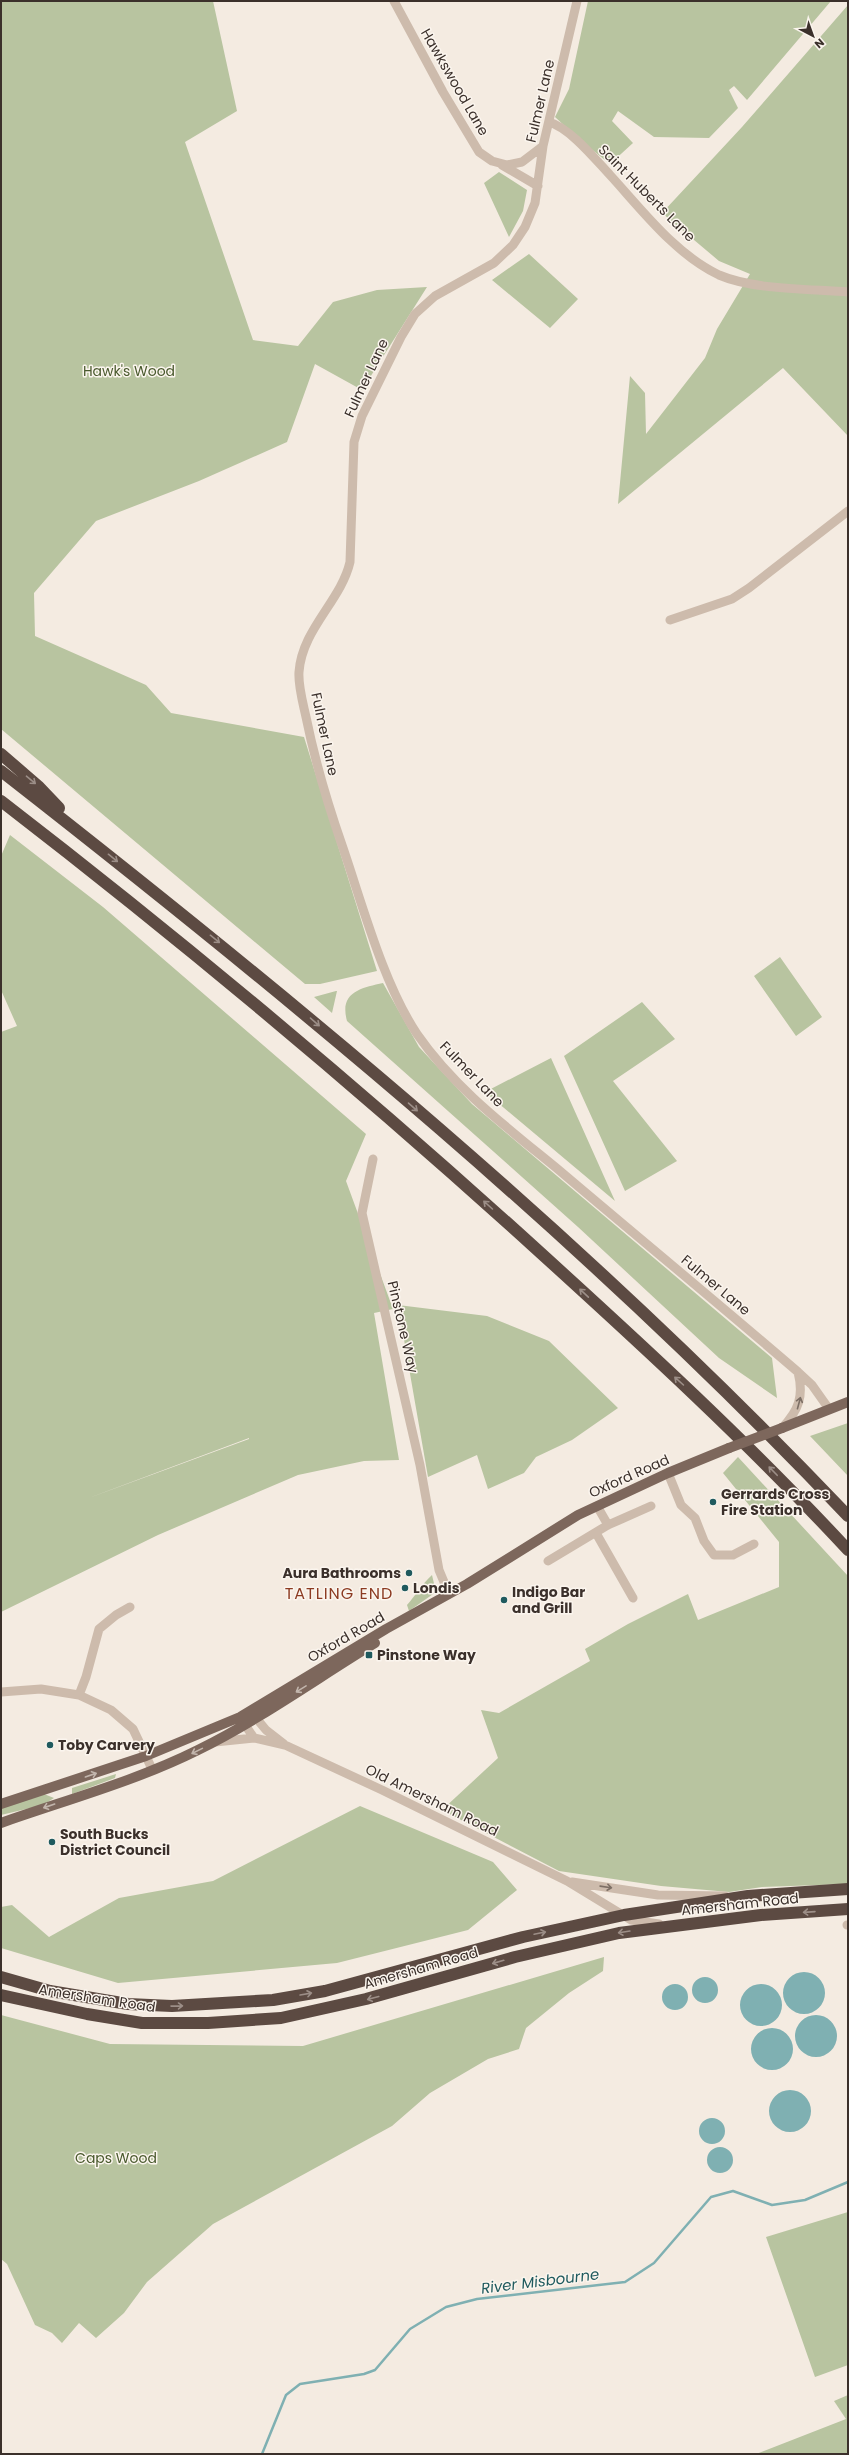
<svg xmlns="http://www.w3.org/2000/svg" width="849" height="2455" font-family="Poppins,sans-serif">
<rect width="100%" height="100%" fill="#f4ebe1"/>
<path fill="#b8c4a0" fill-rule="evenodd" d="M 1,1 L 213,1 L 237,111 L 185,142 L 253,340 L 298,346 L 333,302 L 377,290 L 427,287 L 362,390 L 315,364 L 287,442 L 199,481 L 96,521 L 34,593 L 35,636 L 146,685 L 171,713 L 304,737 L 377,971 L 320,984 L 305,984 L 1,729 Z
M 588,1 L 831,1 L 747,100 L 734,86 L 729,90 L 738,108 L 709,138 L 654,137 L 618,111 L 612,121 L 633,143 L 610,164 L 581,141 L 555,117 L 569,89 Z
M 848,5 L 848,436 L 783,368 L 618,504 L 630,376 L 645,393 L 646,434 L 705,358 L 717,329 L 750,274 L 719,261 L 662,213 L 742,127 Z
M 499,172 L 527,190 L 523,211 L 509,237 L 484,183 Z
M 529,254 L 578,299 L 550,328 L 492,280 Z
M 10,835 L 103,907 L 366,1134 L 346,1181 L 393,1309 L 374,1313 L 399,1460 L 364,1461 L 298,1475 L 158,1535 L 1,1612 L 1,1032 L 17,1026 L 1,990 L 1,856 ZM 249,1438 L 249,1439 L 86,1499 Z
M 780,957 L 822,1017 L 796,1036 L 754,976 Z
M 383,983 L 419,1047 L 472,1104 L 772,1358 L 777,1398 L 719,1358 L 578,1227 L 347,1021 C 339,992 361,988 383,983 Z
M 337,991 L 332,1013 L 314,997 L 336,991 Z
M 642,1002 L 675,1039 L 613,1081 L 677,1161 L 625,1191 L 564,1056 Z
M 551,1058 L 615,1201 L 485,1092 Z
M 398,1305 L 487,1316 L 549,1341 L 618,1408 L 572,1440 L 536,1457 L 524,1473 L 488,1489 L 477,1455 L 428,1477 Z
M 848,1423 L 848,1476 L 810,1436 Z
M 738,1457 L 848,1576 L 848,1884 L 762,1887 L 729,1892 L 661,1886 L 559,1871 L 442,1810 L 498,1758 L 481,1710 L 499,1713 L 590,1661 L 585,1649 L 628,1624 L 688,1594 L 698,1620 L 779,1587 L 779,1542 L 723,1473 Z
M 432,1575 L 436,1592 L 409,1611 L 407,1605 C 416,1595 422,1584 432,1575 Z
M 116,1774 L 115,1778 L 72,1794 L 72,1788 Z
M 44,1794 L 54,1798 L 43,1805 L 1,1815 L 1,1808 Z
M 360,1806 L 493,1862 L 517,1890 L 468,1930 L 337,1963 L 118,1983 L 1,1948 L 1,1907 L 12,1905 L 49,1937 L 119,1898 L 213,1881 Z
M 604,1957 L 603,1971 L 569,1993 L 526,2028 L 519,2049 L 488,2059 L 430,2093 L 392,2126 L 213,2224 L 147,2282 L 124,2313 L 96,2338 L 79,2323 L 62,2343 L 52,2333 L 35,2325 L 7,2264 L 1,2259 L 1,2015 L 110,2044 L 303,2046 Z
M 848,2212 L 848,2365 L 815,2377 L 766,2237 Z
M 848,2395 L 848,2454 L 756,2454 L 846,2419 L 834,2401 Z"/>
<path fill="#7fb0b2" d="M783 1993a21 21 0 1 1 42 0a21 21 0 1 1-42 0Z
M692 1990a13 13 0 1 1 26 0a13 13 0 1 1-26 0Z
M740 2005a21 21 0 1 1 42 0a21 21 0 1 1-42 0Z
M662 1997a13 13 0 1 1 26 0a13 13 0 1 1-26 0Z
M795 2036a21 21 0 1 1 42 0a21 21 0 1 1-42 0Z
M751 2049a21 21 0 1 1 42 0a21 21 0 1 1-42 0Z
M769 2111a21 21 0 1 1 42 0a21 21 0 1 1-42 0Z
M699 2131a13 13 0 1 1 26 0a13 13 0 1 1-26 0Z
M707 2160a13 13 0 1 1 26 0a13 13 0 1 1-26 0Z"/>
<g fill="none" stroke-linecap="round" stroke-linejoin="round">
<path stroke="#7fb0b2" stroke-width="2.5" d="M 262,2454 L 286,2395 L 300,2384 L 364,2374 L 375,2370 L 410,2329 L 446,2307 L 477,2299 L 625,2282 L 654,2263 L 711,2197 L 733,2191 L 772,2205 L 805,2200 L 848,2182"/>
<path stroke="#cdbbac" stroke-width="9" d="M 394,1 L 443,92 L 479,152 L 492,161 L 507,165 L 522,162 L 543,146
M 577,1 L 543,146 L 535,203 L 525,227 L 513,245 L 494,263 L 435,296 L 415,314 L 401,337 L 362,416 L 354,442 L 350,562 C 341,601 302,629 299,672 C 298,686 303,703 306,717 C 315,761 327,802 342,845 C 362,903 383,983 417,1034 C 455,1089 509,1129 560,1171 C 639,1238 719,1304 798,1372 L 812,1385 L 829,1409
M 549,122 C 570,128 595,159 610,175 C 642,210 675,254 719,275 C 754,290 810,289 848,292
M 502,165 L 538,186
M 670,620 L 732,599 L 749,588 L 848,511
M 373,1159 L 362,1213 L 420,1465 L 439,1570 L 449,1594
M 782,1428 C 799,1410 804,1396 798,1372
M 668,1473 L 681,1505 L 695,1518 L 704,1541 L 714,1555 L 733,1555 L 754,1544
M 597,1506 L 608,1525
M 596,1533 L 633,1598
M 548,1561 L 608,1525 L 651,1506
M 1,1692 L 41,1689 L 79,1695 L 111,1710 L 133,1729 L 152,1769
M 79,1695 L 86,1677 L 99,1629 L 116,1615 L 130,1607
M 252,1713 L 266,1730 L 284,1744
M 241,1719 L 254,1738 L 285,1745 L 382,1790 L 567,1881 L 631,1920 L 659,1924
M 215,1742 L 254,1738
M 572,1882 L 658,1895 L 725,1896
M 847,1925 L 848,1925"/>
<path stroke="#7d675c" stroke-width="10" d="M 782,1428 L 848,1402
M 1,1804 L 146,1756 L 240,1717 L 386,1629 L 467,1584 L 578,1515 L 668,1473 L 729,1448
M 1,1823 C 66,1800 136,1781 198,1750 C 259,1720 316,1679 375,1643"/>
<path stroke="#5c4a42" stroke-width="12" d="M 1,754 L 38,786 L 59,808
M 1,771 C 297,1002 589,1243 848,1516
M 1,801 C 184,942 362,1091 533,1246 C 641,1344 749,1443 848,1550
M 1,1977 L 50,1991 L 128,2004 L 172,2006 L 273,2000 L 325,1991 L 523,1937 L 624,1915 L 748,1896 L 848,1889
M 1,1995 L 87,2014 L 142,2023 L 208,2023 L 281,2018 L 366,1999 L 515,1957 L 619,1933 L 761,1915 L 848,1909"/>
<path stroke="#7d675c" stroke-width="10" d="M 729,1448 L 782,1428"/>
</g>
<defs><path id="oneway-shaft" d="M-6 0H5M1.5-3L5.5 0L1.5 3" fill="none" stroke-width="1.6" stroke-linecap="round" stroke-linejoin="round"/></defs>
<g stroke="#9c8e87">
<use href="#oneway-shaft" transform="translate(31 780) rotate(40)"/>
<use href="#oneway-shaft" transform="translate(113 858) rotate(39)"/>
<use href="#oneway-shaft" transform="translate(215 939) rotate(39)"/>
<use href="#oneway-shaft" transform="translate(315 1022) rotate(41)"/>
<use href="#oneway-shaft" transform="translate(413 1107) rotate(41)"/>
<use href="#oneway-shaft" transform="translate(488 1205) rotate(-138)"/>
<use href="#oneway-shaft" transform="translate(584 1293) rotate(-137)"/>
<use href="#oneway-shaft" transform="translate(679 1381) rotate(-138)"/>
<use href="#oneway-shaft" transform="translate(773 1471) rotate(-134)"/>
<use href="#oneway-shaft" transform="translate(809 1912) rotate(176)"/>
<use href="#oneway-shaft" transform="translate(624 1932) rotate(171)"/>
<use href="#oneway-shaft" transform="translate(540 1933) rotate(-12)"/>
<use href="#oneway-shaft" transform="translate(498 1962) rotate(164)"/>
<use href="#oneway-shaft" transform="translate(306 1994) rotate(-10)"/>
<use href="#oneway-shaft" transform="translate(373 1998) rotate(165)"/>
<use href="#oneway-shaft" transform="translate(177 2006) rotate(-1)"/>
</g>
<g stroke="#7d6f65">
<use href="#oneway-shaft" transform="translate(799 1403) rotate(-75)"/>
<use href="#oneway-shaft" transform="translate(606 1887) rotate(8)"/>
</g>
<g stroke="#c2b5ac">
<use href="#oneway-shaft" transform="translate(301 1689) rotate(148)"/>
<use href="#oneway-shaft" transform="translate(197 1751) rotate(154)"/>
<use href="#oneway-shaft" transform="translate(91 1775) rotate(-19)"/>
<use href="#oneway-shaft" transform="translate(49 1806) rotate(161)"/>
</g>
<g fill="#1f5a5e" stroke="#fbf5ee" stroke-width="1.5">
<circle cx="713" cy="1502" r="4"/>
<circle cx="409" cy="1573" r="4"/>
<circle cx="405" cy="1588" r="4"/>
<circle cx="504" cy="1600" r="4"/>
<rect x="365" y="1651" width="8" height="8" rx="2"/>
<circle cx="50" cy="1745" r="4"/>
<circle cx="52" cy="1842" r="4"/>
</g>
<g text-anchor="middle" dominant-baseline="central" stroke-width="3" stroke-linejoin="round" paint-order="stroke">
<g font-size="14" fill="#3b302b" stroke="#fbf5ee">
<text transform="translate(455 82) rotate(60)">Hawkswood Lane</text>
<text transform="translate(540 101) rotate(-77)">Fulmer Lane</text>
<text transform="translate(647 193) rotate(45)">Saint Huberts Lane</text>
<text transform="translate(366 378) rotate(-65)">Fulmer Lane</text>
<text transform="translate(325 734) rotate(78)">Fulmer Lane</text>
<text transform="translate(472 1074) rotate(46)">Fulmer Lane</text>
<text transform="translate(716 1285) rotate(40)">Fulmer Lane</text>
<text transform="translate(403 1327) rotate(77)">Pinstone Way</text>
<text transform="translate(629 1476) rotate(-24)">Oxford Road</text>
<text transform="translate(346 1637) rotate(-30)">Oxford Road</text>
<text transform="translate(432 1800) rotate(26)">Old Amersham Road</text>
<text transform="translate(740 1904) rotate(-6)">Amersham Road</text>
<text transform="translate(421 1968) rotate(-16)">Amersham Road</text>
<text transform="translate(97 1998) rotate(9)">Amersham Road</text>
</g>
<g font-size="14" fill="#4a5a2e" stroke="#fbf5ee">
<text x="129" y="371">Hawk's Wood</text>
<text x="116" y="2158">Caps Wood</text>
</g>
<g font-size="14" font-weight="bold" fill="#3b302b" stroke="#fbf5ee" text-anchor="start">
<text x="721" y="1494">Gerrards Cross<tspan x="721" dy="16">Fire Station</tspan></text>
<text x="401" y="1573" text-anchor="end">Aura Bathrooms</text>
<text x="413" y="1588">Londis</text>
<text x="512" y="1592">Indigo Bar<tspan x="512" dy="16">and Grill</tspan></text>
<text x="377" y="1655">Pinstone Way</text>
<text x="58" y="1745">Toby Carvery</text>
<text x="60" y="1834">South Bucks<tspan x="60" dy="16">District Council</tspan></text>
</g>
<g font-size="15" font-style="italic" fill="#1f5a5e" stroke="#fbf5ee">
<text transform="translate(540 2281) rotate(-7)">River Misbourne</text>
</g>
<g font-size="16" letter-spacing="1" fill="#8c3b22" stroke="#fbf5ee">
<text x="339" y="1593">TATLING END</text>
</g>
</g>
<rect width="849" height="2455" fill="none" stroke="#3b302b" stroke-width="4"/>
<g transform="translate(813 36) rotate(139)" stroke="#fbf5ee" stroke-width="3" paint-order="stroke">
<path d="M0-3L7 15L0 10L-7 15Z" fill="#3b302b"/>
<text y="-6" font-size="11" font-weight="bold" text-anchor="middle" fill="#3b302b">N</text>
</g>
</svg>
